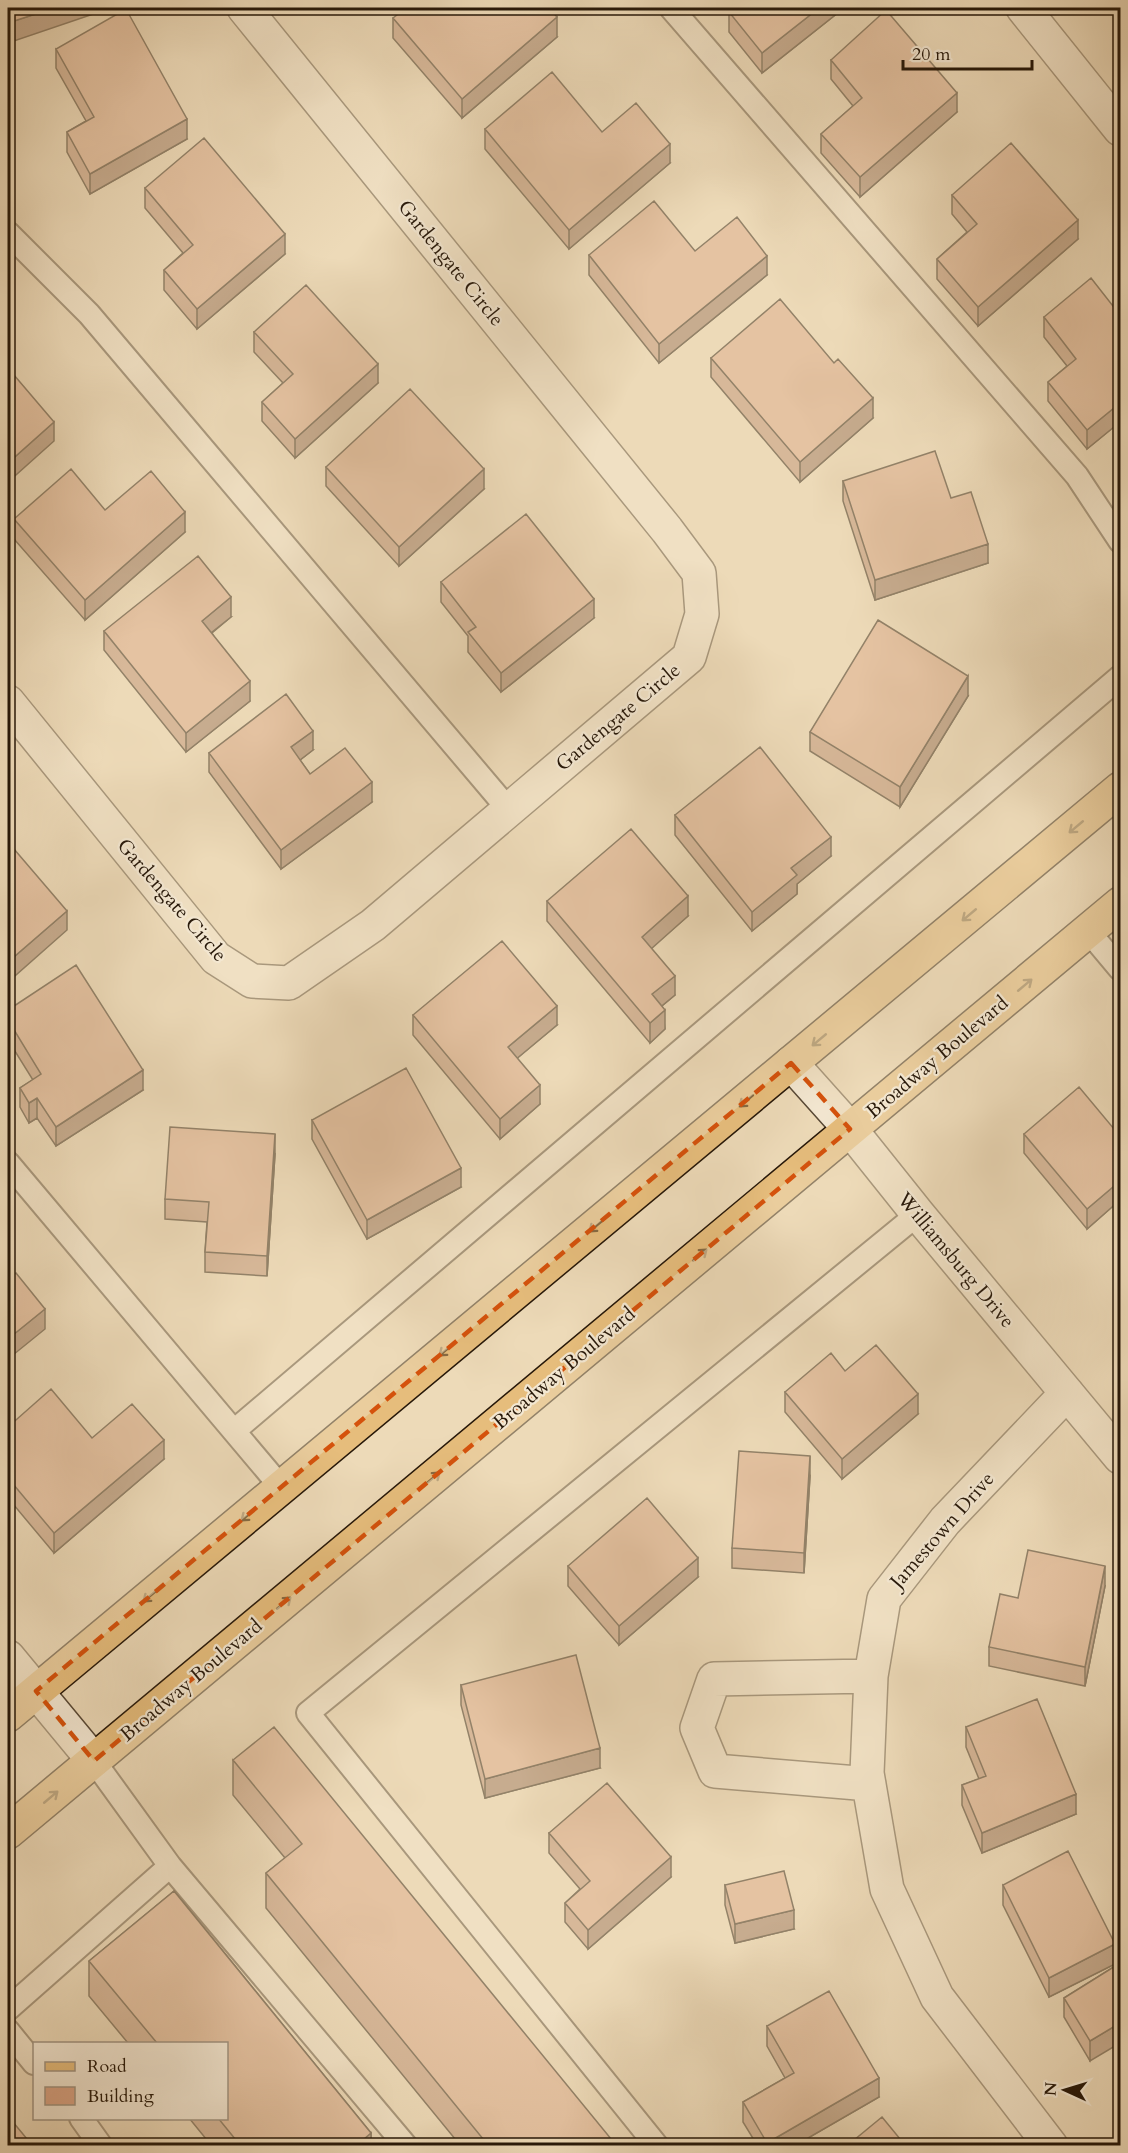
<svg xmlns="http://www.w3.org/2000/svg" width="1128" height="2153" font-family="Cardo,serif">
<rect width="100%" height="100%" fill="#eddab8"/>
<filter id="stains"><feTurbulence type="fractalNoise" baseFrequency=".00333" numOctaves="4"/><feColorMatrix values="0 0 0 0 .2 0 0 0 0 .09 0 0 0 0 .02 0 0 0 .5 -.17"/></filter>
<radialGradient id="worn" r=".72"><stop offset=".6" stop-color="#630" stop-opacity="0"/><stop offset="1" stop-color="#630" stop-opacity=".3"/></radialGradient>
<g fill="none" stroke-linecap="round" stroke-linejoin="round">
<defs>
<path id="service" d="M 671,8 L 1077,476 L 1120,541
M 8,233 L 89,314 L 509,810
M 1089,932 L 1120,969
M 8,1163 L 281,1487
M 234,1431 L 1120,677
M 170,1866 L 406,2146
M 8,2009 L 170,1866 L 94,1761
M 8,2031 L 34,2063
M 81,2118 L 101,2146
M 657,2146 L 308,1713 L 918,1214"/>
<path id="minor" d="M 8,702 L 216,958 L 252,981 L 289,983 L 373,925 L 689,657 L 702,614 L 699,573 L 667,530 L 244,8
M 791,1063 L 850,1129 L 918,1214 L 1120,1457
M 8,1657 L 94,1761
M 869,1784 L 715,1771 L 697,1728 L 714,1679 L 871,1676
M 1051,2146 L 937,1997 L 887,1889 L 867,1773 L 871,1676 L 884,1599 L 945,1521 L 1067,1393"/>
<path id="tertiary" d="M 1023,8 L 1120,129"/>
<path id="primary" d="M 8,1715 L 1120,789
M 8,1832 L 1120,904"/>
</defs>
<use href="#service" stroke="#584835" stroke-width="26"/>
<use href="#minor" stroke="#584835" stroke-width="36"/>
<use href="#tertiary" stroke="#584835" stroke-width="36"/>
<use href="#primary" stroke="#271809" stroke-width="36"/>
<use href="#service" stroke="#f3e7d1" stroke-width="22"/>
<use href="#minor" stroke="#f3e7d1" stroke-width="33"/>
<use href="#tertiary" stroke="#f3e7d1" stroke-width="33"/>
<use href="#primary" stroke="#e6bd7c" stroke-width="33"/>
</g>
<path fill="#bd8f74" stroke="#271809" stroke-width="1.5" d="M 735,8 L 844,8 L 762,73 L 729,32 L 729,12 Z
M 393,18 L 557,37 L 462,118 L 393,38 Z
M 56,49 L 187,139 L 90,194 L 67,152 L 67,132 L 86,121 L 56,68 Z
M 831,60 L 957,112 L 860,197 L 821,153 L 821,134 L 853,106 L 831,79 Z
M 485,129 L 670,163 L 569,249 L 485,149 Z
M 145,188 L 285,254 L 197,329 L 164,290 L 164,270 L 183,253 L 145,208 Z
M 952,195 L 1078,239 L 978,326 L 937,279 L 937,259 L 967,232 L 952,214 Z
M 695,251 L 767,275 L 659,363 L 589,275 L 589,255 Z
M 1120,315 L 1120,422 L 1087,449 L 1048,401 L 1048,382 L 1067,366 L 1044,337 L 1044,317 Z
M 254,332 L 378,383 L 295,458 L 262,421 L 262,402 L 283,383 L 254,352 Z
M 711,358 L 873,418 L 800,482 L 711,377 Z
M 326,467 L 484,489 L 399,566 L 326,486 Z
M 843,481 L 951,498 L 988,563 L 875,600 L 843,501 Z
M 105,510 L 185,532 L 85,620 L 14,539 L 14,519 Z
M 441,582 L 594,618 L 501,692 L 468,652 L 468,636 L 441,602 Z
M 231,617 L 212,633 L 250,701 L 186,752 L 104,650 L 104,631 Z
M 968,696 L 900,807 L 810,751 L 810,732 Z
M 313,750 L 300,760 L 310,774 L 372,802 L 281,869 L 209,772 L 209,753 Z
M 675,815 L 831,856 L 797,884 L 797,894 L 752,931 L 675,835 Z
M 547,901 L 688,916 L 651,948 L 675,995 L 662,1006 L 665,1029 L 650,1043 L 547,921 Z
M 8,1010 L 143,1090 L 56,1146 L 37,1118 L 29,1123 L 20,1107 L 20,1088 L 33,1080 L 8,1040 Z
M 413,1015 L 557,1025 L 517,1058 L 540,1104 L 500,1139 L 413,1035 Z
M 312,1120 L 461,1187 L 367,1239 L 312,1139 Z
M 1120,1123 L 1120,1200 L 1087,1229 L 1024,1153 L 1024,1134 L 1114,1129 Z
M 275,1154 L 267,1276 L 205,1272 L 205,1252 L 207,1222 L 165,1219 L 165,1199 Z
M 1120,1232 L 1120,1259 L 1117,1254 L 1117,1235 Z
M 785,1392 L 918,1414 L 842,1479 L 785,1412 Z
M 8,1427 L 92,1438 L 164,1459 L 54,1553 L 8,1498 Z
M 810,1476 L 804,1573 L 732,1568 L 732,1548 Z
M 568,1566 L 698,1577 L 619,1645 L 568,1586 Z
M 1105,1586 L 1085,1686 L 989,1666 L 989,1647 L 1018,1598 Z
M 461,1685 L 600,1768 L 485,1798 L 461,1705 Z
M 966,1727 L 1076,1814 L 982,1853 L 962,1805 L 962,1785 L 979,1779 L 966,1747 Z
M 233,1760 L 616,2145 L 460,2145 L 266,1908 L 266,1873 L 285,1858 L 233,1795 Z
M 549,1833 L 671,1877 L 588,1949 L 565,1922 L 565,1903 L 580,1889 L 549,1853 Z
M 725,1885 L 794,1929 L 735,1943 L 725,1905 Z
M 1003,1885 L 1115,1964 L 1049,1997 L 1003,1905 Z
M 174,1891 L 371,2133 L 371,2145 L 211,2145 L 189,2118 L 226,2118 L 226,2043 L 128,2043 L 89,1996 L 89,1961 Z
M 1120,1963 L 1090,2061 L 1064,2017 L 1064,1998 Z
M 767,2026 L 879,2097 L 796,2145 L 757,2145 L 743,2122 L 743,2102 L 785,2078 L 767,2046 Z"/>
<path fill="#9a745e" stroke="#271809" stroke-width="1.5" d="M 54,8 L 111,8 L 8,43 L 8,23 Z
M 819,8 L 844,8 L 762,73 L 762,53 Z
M 557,17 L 557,37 L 462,118 L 462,99 Z
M 957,93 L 957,112 L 860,197 L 860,177 Z
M 187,119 L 187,139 L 90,194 L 90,174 Z
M 670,144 L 670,163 L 569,249 L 569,230 Z
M 1078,220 L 1078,239 L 978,326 L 978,307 Z
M 285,234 L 285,254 L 197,329 L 197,309 Z
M 767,256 L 767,275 L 659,363 L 659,344 Z
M 378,364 L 378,383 L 295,458 L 295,439 Z
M 873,398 L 873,418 L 800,482 L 800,462 Z
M 1120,403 L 1120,422 L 1087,449 L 1087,430 Z
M 54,422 L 54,441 L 8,482 L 8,463 Z
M 484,469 L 484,489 L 399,566 L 399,547 Z
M 185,512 L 185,532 L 85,620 L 85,600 Z
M 988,544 L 988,563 L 875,600 L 875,580 Z
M 231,597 L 231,617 L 202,640 L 202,621 Z
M 594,599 L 594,618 L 501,692 L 501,673 Z
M 968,676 L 968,696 L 900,807 L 900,787 Z
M 250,681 L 250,701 L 186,752 L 186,733 Z
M 313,731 L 313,750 L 291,767 L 291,747 Z
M 372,782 L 372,802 L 281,869 L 281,850 Z
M 831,837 L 831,856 L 797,884 L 797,894 L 752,931 L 752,912 L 791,868 Z
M 688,896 L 688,916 L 642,957 L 642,937 Z
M 67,911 L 67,930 L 8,982 L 8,962 Z
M 675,976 L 675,995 L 652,1014 L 652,994 Z
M 557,1006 L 557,1025 L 508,1066 L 508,1047 Z
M 665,1010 L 665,1029 L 650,1043 L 650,1023 Z
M 143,1070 L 143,1090 L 56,1146 L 56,1127 Z
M 540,1085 L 540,1104 L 500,1139 L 500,1119 Z
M 37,1098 L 37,1118 L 29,1123 L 29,1103 Z
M 275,1134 L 275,1154 L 267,1276 L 267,1256 Z
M 461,1168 L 461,1187 L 367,1239 L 367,1220 Z
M 1120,1181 L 1120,1200 L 1087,1229 L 1087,1209 Z
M 45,1309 L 45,1329 L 8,1359 L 8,1339 Z
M 918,1394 L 918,1414 L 842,1479 L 842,1459 Z
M 164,1440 L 164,1459 L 54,1553 L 54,1533 Z
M 810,1456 L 810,1476 L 804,1573 L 804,1553 Z
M 698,1558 L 698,1577 L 619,1645 L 619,1626 Z
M 1105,1566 L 1105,1586 L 1085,1686 L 1085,1667 Z
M 600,1748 L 600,1768 L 485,1798 L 485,1779 Z
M 1076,1794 L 1076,1814 L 982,1853 L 982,1833 Z
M 671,1857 L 671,1877 L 588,1949 L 588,1930 Z
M 794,1910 L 794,1929 L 735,1943 L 735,1924 Z
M 1115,1944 L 1115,1964 L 1049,1997 L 1049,1978 Z
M 1120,2023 L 1120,2043 L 1090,2061 L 1090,2041 Z
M 879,2078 L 879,2097 L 796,2145 L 767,2145 L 767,2143 Z
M 371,2133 L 371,2145 L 357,2145 Z"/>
<path fill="#dca687" stroke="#271809" stroke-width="1.5" d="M 8,8 L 54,8 L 8,23 Z
M 406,8 L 549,8 L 557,17 L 462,99 L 393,18 Z
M 735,8 L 819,8 L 762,53 L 729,12 Z
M 126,9 L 187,119 L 90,174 L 67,132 L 94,117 L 56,49 Z
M 886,10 L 957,93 L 860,177 L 821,134 L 862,98 L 831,60 Z
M 552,72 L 602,132 L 636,103 L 670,144 L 569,230 L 485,129 Z
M 204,138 L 285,234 L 197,309 L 164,270 L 193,245 L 145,188 Z
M 1011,143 L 1078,220 L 978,307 L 937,259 L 977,224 L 952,195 Z
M 654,201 L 695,251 L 737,217 L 767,256 L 659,344 L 589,255 Z
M 1091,278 L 1120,315 L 1120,403 L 1087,430 L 1048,382 L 1076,359 L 1044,317 Z
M 306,285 L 378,364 L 295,439 L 262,402 L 293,374 L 254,332 Z
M 780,299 L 834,363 L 838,359 L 873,398 L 800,462 L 711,358 Z
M 8,368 L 54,422 L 8,463 Z
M 410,389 L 484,469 L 399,547 L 326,467 Z
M 935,451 L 951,498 L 971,492 L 988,544 L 875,580 L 843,481 Z
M 71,469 L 105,510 L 151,471 L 185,512 L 85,600 L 14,519 Z
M 526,514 L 594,599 L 501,673 L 468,632 L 476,627 L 441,582 Z
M 198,556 L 231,597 L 202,621 L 250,681 L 186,733 L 104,631 Z
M 878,620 L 968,676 L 900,787 L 810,732 Z
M 286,694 L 313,731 L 291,747 L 310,774 L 345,748 L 372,782 L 281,850 L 209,753 Z
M 760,747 L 831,837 L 791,868 L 797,875 L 752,912 L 675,815 Z
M 631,829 L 688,896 L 642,937 L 675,976 L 652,994 L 665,1010 L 650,1023 L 547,901 Z
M 8,842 L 67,911 L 8,962 Z
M 502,941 L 557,1006 L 508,1047 L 540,1085 L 500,1119 L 413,1015 Z
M 76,965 L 143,1070 L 56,1127 L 37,1098 L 29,1103 L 20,1088 L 41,1074 L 8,1020 L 8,1010 Z
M 406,1068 L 461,1168 L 367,1220 L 312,1120 Z
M 1079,1087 L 1114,1129 L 1120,1123 L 1120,1181 L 1087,1209 L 1024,1134 Z
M 170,1127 L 275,1134 L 267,1256 L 205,1252 L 209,1202 L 165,1199 Z
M 1120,1232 L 1120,1240 L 1117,1235 Z
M 16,1273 L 45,1309 L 8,1339 L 8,1279 Z
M 876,1345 L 918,1394 L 842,1459 L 785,1392 L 831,1353 L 845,1371 Z
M 51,1389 L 92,1438 L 132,1404 L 164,1440 L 54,1533 L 8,1478 L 8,1427 Z
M 739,1451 L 810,1456 L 804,1553 L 732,1548 Z
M 647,1498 L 698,1558 L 619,1626 L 568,1566 Z
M 1028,1550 L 1105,1566 L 1085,1667 L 989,1647 L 1000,1594 L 1018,1598 Z
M 576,1655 L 600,1748 L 485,1779 L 461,1685 Z
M 1037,1699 L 1076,1794 L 982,1833 L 962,1785 L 986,1776 L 966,1727 Z
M 274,1727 L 616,2145 L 488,2145 L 266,1873 L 302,1844 L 233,1760 Z
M 607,1783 L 671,1857 L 588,1930 L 565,1903 L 590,1881 L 549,1833 Z
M 1068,1851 L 1115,1944 L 1049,1978 L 1003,1885 Z
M 784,1871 L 794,1910 L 735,1924 L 725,1885 Z
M 174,1891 L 371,2133 L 357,2145 L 240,2145 L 218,2118 L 226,2118 L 226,2043 L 157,2043 L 89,1961 Z
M 1120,1963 L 1120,2023 L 1090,2041 L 1064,1998 Z
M 829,1991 L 879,2078 L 767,2143 L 743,2102 L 794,2073 L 767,2026 Z
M 8,2116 L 32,2145 L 8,2145 Z
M 882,2117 L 905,2145 L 848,2145 Z"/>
<defs><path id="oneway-shaft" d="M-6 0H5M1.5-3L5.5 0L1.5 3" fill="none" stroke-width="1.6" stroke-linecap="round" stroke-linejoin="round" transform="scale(1.5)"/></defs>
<g stroke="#866a42">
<use href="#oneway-shaft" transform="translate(1076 827) rotate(140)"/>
<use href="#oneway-shaft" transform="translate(969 915) rotate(140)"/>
<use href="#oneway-shaft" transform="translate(1025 985) rotate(-40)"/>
<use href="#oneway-shaft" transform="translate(819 1040) rotate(140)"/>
<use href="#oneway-shaft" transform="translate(746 1101) rotate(140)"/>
<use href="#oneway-shaft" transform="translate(596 1226) rotate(140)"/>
<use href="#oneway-shaft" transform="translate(700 1255) rotate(-40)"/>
<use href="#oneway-shaft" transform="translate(446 1350) rotate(140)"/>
<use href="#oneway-shaft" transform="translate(433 1478) rotate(-40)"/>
<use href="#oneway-shaft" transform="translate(248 1515) rotate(140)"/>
<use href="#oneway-shaft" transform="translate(150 1596) rotate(140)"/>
<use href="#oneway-shaft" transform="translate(284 1603) rotate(-40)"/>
<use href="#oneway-shaft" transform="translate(51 1797) rotate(-40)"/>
</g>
<path d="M0 0H1128V2153H0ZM 791,1063 L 850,1129 L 94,1761 L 36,1691 Z" fill="#eddab8" fill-opacity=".55" fill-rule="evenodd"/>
<path fill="none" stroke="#d5520c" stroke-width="4.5" stroke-dasharray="12 8" stroke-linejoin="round" d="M 791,1063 L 850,1129 L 94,1761 L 36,1691 Z"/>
<g text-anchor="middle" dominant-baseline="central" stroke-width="4.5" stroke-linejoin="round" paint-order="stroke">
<g font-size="20" fill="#271809" stroke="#f3e7d1">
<text transform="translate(451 263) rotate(51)">Gardengate Circle</text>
<text transform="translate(618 717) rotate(-40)">Gardengate Circle</text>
<text transform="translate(172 900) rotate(49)">Gardengate Circle</text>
<text transform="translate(937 1057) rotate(-40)">Broadway Boulevard</text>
<text transform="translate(956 1260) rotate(50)">Williamsburg Drive</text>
<text transform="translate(564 1368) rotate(-40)">Broadway Boulevard</text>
<text transform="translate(942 1530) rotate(-49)">Jamestown Drive</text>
<text transform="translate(191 1680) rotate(-40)">Broadway Boulevard</text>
</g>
</g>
<rect width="1128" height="2153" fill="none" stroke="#eddab8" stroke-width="30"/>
<rect x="9" y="9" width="1110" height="2135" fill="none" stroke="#271809" stroke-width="3"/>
<rect x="15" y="15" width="1098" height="2123" fill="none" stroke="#271809" stroke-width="1.5"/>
<rect x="33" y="2042" width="195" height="78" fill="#f3e7d1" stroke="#a19481" stroke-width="1.5"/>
<rect x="45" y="2062" width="30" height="9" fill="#e6bd7c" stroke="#a19481" stroke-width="1.5"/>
<text x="87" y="2072" font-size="18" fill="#271809">Road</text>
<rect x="45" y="2087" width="30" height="18" fill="#dca687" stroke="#a19481" stroke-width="1.5"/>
<text x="87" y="2102" font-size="18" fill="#271809">Building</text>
<g transform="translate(1065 2090) rotate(274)" stroke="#f3e7d1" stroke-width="4.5" paint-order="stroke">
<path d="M0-4.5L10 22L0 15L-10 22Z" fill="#271809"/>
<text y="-9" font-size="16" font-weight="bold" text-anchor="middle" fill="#271809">N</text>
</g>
<path d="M903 60v9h129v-9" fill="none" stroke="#271809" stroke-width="3"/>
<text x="912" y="60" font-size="18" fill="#271809" stroke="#f3e7d1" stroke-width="4.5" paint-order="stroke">20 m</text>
<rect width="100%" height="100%" filter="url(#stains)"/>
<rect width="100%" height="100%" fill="url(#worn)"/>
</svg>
